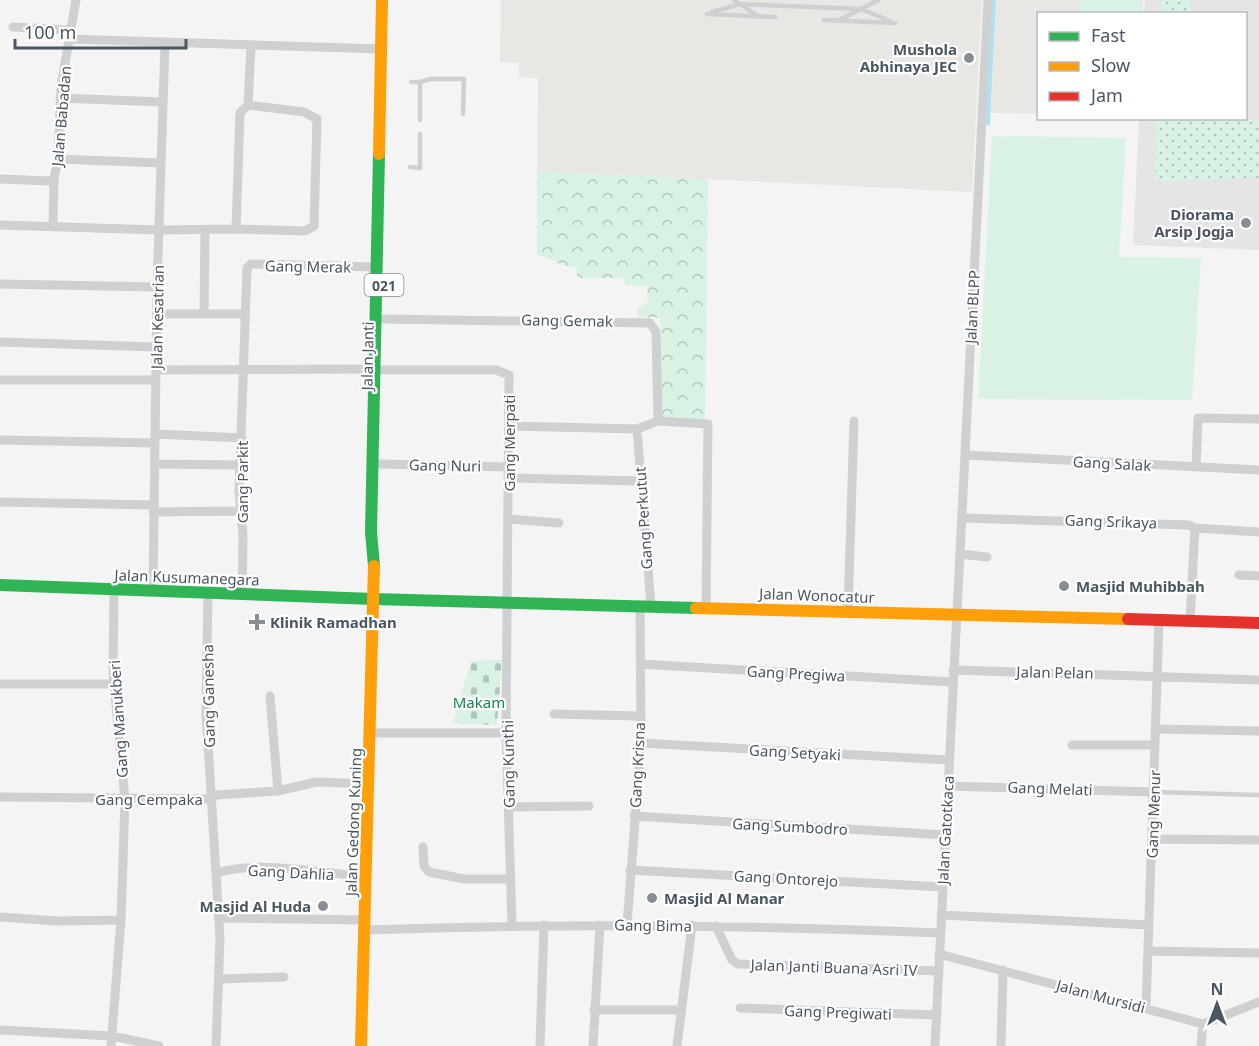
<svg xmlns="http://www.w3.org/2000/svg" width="1259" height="1046" font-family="'Noto Sans',sans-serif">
<defs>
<pattern id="forest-crowns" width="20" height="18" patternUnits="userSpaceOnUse" patternTransform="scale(1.5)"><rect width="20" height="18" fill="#d9f2e3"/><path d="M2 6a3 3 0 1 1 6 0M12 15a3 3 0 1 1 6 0" fill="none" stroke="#b2c7bb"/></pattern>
<pattern id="cemetery-stones" width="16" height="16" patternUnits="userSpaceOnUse" patternTransform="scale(1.5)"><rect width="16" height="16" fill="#d9f2e3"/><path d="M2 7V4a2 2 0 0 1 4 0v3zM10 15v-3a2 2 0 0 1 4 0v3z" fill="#b2c7bb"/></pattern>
<pattern id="park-dots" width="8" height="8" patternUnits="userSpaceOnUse" patternTransform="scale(1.5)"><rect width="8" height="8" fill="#d9f2e3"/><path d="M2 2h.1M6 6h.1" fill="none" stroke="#b2c7bb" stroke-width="1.8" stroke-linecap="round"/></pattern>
</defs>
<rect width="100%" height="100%" fill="#f4f4f4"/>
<path fill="#e8e7e3" d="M 501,0 L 982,0 L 972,192 L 537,171 L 538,78 L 519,77 L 519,63 L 500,62 Z
M 996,0 L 1143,0 L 1143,13 L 1038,14 L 1038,114 L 991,113 Z"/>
<path fill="#e6e5e6" d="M 1145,0 L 1259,0 L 1259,250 L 1133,245 L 1139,119 L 1246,118 L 1246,14 L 1144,13 Z"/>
<path fill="#d9f2e3" d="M 1080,0 L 1141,0 L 1141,13 L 1080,13 Z
M 992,136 L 1126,138 L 1119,257 L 1201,258 L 1192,400 L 978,399 Z"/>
<path fill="url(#forest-crowns)" d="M 537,171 L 708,179 L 705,420 L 665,420 L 661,416 L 660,318 L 638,317 L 637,309 L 648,302 L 647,286 L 625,285 L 624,278 L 577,278 L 577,268 C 563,267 551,259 537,255 Z"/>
<path fill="url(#cemetery-stones)" d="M 502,660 L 497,725 L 453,723 L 471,661 Z"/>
<path fill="url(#park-dots)" d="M 1163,0 L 1190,0 L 1191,13 L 1162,13 Z
M 1235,118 L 1259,121 L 1259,178 L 1155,181 L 1157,119 Z"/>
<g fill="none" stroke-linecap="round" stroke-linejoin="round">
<path stroke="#aee2f0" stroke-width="4" d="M 988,124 L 994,0"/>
<path stroke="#ced0d2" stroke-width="4.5" d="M 734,0 L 740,4 L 861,9 L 878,0
M 712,12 L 740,4 L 756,15
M 707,14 L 775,17
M 824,20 L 895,23
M 839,20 L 861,9 L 890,21
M 411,82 L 420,82 L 420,120
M 420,82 L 431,79 L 464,79 L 463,114
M 410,167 L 420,168 L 420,134
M 1153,792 L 1259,795"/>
<path stroke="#ced0d2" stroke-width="9" d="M 13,27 L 70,30
M 68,39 L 381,49
M 60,98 L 163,102
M 58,159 L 161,163
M 0,179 L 50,181 L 54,179
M 0,225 L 159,230 L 236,229 L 240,113 L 248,105 L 251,47
M 53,227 L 54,179 L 58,159 L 61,86 L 76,0
M 236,229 L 305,231 L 314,226 L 317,119 L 304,112 L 248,105
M 0,284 L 157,287
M 157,314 L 245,314
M 204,314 L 205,230
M 383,319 L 650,323 L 656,332 L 658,421
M 0,342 L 156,347
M 156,370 L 376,369
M 382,370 L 496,370 L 509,375 L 506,733 L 512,925
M 0,380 L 156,380
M 509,426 L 637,429 L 658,421 L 708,424 L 706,607
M 637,429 L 651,606
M 156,434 L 242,438
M 0,440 L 155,443
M 965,455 L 1259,470
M 155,464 L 241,465
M 380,464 L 509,467
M 1196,467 L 1198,418 L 1259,419
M 509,478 L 640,481
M 0,502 L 153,505
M 153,512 L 239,511
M 962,518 L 1189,525 L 1195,528 L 1259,532
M 508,519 L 559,523
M 960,554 L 987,557
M 1239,575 L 1259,576
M 153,591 L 157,287 L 165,44
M 208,593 L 206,713 L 220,938 L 216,1046
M 242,594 L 243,536 L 239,491 L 247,268 L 251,264 L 378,267
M 848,611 L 854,421
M 1190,621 L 1195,528
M 640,664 L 952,682
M 953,670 L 1259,680
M 0,684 L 114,684
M 270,696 L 278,791
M 554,714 L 640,716
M 1156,729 L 1259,731
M 371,733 L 506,733
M 641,743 L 948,760
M 1072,745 L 1155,745
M 947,786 L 1153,792
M 0,797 L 211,799 L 216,795 L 278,791 L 316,782 L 367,784
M 509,807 L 589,806
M 634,816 L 945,835
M 1152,839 L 1259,840
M 423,847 L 424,866 L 429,872 L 464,879 L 511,879
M 630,870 L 942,887
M 217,873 C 254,860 325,873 366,877
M 941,915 L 1149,925
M 0,917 L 57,921 L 121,920
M 219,918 L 365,920
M 627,925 L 641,743 L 640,605
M 716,926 L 732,960 L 738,964 L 939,971
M 365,930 C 557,923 748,925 940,933
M 1148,951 L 1259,953
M 939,954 L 1203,1024 L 1259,1002
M 219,979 L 284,977
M 740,1008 L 937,1015
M 1146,1008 L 1159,620
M 594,1010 L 681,1010
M 0,1030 L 112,1036 L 159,1046
M 111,1046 L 121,920 L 125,799 L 113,674 L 114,590
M 540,1046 L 544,925
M 593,1046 L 600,925
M 677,1046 L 692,925
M 935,1046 L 988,0
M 1001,1046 L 1003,970
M 1201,1046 L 1203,1024"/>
<path stroke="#30b455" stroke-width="12" d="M 374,566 L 371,532 L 379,154
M 0,585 L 373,599
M 373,599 L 696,608"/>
<path stroke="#ff9f0a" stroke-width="12" d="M 379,154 L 382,0
M 696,608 L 1128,619
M 361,1046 L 374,566"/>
<path stroke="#e5322d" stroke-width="12" d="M 1128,619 L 1259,623"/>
</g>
<g fill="#868d94" stroke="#fff" stroke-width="2">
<circle cx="969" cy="58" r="6"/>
<circle cx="1246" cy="223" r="6"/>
<circle cx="1064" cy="586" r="6"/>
<path d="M254 613h6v6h6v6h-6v6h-6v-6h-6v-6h6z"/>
<circle cx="652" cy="898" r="6"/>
<circle cx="323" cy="906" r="6"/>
</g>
<g text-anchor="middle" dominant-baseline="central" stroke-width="4.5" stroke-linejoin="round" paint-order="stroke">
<rect fill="#fff" stroke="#808990" stroke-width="1.5" x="364.5" y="274" width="39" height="22" rx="4.5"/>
<g font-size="14" font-weight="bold" fill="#4a5661">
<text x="384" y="285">021</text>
</g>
<g font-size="15" font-weight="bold" fill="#4a5661" stroke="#fff" text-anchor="end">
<text x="957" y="49">Mushola<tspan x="957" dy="17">Abhinaya JEC</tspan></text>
<text x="1234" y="214">Diorama<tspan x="1234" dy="17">Arsip Jogja</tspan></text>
<text x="1076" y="586" text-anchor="start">Masjid Muhibbah</text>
<text x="270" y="622" text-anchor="start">Klinik Ramadhan</text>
<text x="664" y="898" text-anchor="start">Masjid Al Manar</text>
<text x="311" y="906">Masjid Al Huda</text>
</g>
<g font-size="15" fill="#4a5661" stroke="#fff">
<text transform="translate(61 116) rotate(-85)">Jalan Babadan</text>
<text transform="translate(308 266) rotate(1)">Gang Merak</text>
<text transform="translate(972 307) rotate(-87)">Jalan BLPP</text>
<text transform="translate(157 317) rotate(-89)">Jalan Kesatrian</text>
<text transform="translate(567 320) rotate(1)">Gang Gemak</text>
<text transform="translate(367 356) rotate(-89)">Jalan Janti</text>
<text transform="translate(509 443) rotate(-90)">Gang Merpati</text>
<text transform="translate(1112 463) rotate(3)">Gang Salak</text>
<text transform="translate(445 465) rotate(1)">Gang Nuri</text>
<text transform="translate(242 482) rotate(-90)">Gang Parkit</text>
<text transform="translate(643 518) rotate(-94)">Gang Perkutut</text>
<text transform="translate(1111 521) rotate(2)">Gang Srikaya</text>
<text transform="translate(187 577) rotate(2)">Jalan Kusumanegara</text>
<text transform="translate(817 595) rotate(2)">Jalan Wonocatur</text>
<text transform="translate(1055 672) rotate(1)">Jalan Pelan</text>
<text transform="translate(796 673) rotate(3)">Gang Pregiwa</text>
<text transform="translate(208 696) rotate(-91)">Gang Ganesha</text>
<text transform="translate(118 719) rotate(-94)">Gang Manukberi</text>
<text transform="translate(795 752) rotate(3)">Gang Setyaki</text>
<text transform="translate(508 764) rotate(-91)">Gang Kunthi</text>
<text transform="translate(637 765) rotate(-87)">Gang Krisna</text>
<text transform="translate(1050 788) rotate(2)">Gang Melati</text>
<text x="149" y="799">Gang Cempaka</text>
<text transform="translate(1153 814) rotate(-88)">Gang Menur</text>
<text transform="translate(353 822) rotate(-88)">Jalan Gedong Kuning</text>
<text transform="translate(790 826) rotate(3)">Gang Sumbodro</text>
<text transform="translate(945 830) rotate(-87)">Jalan Gatotkaca</text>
<text transform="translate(291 872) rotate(3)">Gang Dahlia</text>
<text transform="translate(786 878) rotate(3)">Gang Ontorejo</text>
<text transform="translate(653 925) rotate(1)">Gang Bima</text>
<text transform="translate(834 967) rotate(2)">Jalan Janti Buana Asri IV</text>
<text transform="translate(1101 996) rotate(15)">Jalan Mursidi</text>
<text transform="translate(838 1012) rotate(2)">Gang Pregiwati</text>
</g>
<g font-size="15" fill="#17864f" stroke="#fff">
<text x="479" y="702">Makam</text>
</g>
</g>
<rect x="1037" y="12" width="210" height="108" fill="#ffffff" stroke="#b7bbc0" stroke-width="1.5"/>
<rect x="1049" y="32" width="30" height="9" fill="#30b455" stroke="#b7bbc0" stroke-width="1.5"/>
<text x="1091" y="42" font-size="18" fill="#4a5661">Fast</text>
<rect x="1049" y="62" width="30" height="9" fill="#ff9f0a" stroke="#b7bbc0" stroke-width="1.5"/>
<text x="1091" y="72" font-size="18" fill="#4a5661">Slow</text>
<rect x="1049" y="92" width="30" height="9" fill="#e5322d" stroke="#b7bbc0" stroke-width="1.5"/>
<text x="1091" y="102" font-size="18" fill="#4a5661">Jam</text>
<g transform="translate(1217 1004)" stroke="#ffffff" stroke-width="4.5" paint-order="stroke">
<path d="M0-4.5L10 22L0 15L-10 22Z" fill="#4a5661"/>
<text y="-9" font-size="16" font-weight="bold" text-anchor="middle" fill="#4a5661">N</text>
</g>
<path d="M15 39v9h171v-9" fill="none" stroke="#4a5661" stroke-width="3"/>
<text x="24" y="39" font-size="18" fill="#4a5661" stroke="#ffffff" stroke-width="4.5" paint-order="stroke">100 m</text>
</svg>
